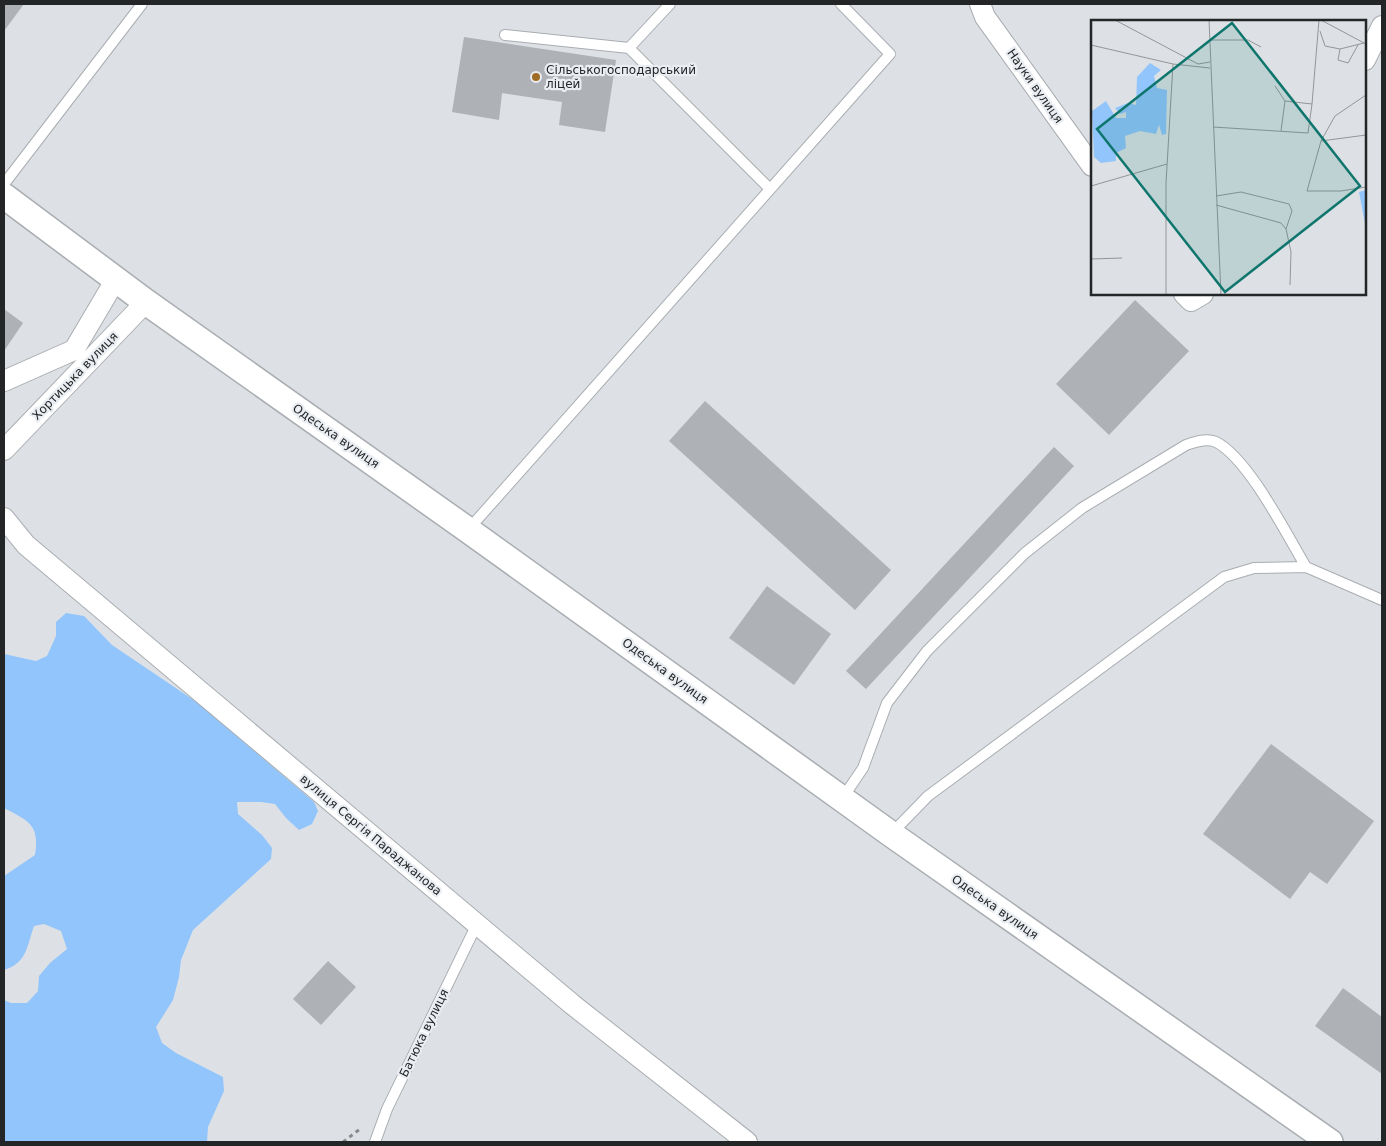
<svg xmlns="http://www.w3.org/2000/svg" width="1386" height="1146" font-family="'DejaVu Sans',sans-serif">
<rect width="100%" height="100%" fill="#dde1e5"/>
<path fill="#91c5fc" d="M 66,613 L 84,616 L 112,645 L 198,703 L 314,802 L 318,811 L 312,824 L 299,830 L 286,818 L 275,804 L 261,802 L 237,802 L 238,814 L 262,835 L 272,848 L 271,859 L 193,930 L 181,960 L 179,977 L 173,1000 L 156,1027 L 162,1043 L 176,1053 L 223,1077 L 224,1091 L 208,1127 L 207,1142 L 4,1142 L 4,1000 L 11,1003 L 27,1003 L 38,991 L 39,976 L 50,963 L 67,949 L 61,931 L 44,924 L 34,926 C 27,946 27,963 4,970 L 4,876 L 35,855 C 40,824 28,821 4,808 L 4,654 L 36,661 L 47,656 L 56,636 L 56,622 Z"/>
<path fill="#aeb1b5" d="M 4,4 L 24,4 L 4,31 Z
M 464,37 L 616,60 L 605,132 L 559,125 L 562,102 L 502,93 L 499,120 L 452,112 Z
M 1135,300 L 1189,351 L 1109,435 L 1056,384 Z
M 4,309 L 23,323 L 4,351 Z
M 705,401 L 891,570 L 855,610 L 669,441 Z
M 1054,447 L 1074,466 L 866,689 L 846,671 Z
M 767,586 L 831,634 L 794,685 L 729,638 Z
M 1271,744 L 1374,821 L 1327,884 L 1310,872 L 1290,899 L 1203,834 Z
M 328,961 L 356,987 L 321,1025 L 293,999 Z
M 1343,988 L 1382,1017 L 1382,1074 L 1315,1026 Z"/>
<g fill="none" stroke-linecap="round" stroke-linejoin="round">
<defs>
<path id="service" d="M 505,35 L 629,48 L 670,4
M 629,48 L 770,189
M 4,184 L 142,4
M 468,530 L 890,54 L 841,4
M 842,799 L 863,768 L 887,703 L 927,651 L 1025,553 L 1082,508 L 1186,445 C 1195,442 1206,438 1216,442 C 1248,458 1287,535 1306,567
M 892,833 L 928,796 L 1224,577 L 1254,568 L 1306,567 L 1382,600
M 375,1142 L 387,1109 L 477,924"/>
<path id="minor" d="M 980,4 L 985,17 L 1092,166
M 1365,60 L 1382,26
M 1184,294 L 1191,301 L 1203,294
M 4,381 L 74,350 L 116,279
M 4,450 L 146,302
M 4,518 L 26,545 L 573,1005 L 747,1142"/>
<path id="tertiary" d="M 4,196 L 146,302 L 468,530 L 891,834 L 1330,1142"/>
</defs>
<use href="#service" stroke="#a9adb1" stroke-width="12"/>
<use href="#minor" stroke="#a9adb1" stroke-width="22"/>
<use href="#tertiary" stroke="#a9adb1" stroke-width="28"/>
<path stroke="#888b8e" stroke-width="3" stroke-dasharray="4 4" stroke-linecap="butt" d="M 343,1142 L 360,1129"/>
<use href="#service" stroke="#fff" stroke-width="10"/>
<use href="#minor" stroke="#fff" stroke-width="20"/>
<use href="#tertiary" stroke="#fff" stroke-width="25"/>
</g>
<circle fill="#a06c24" stroke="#eaeef2" stroke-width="2" cx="536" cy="77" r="5"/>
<g text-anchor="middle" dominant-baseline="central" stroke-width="4.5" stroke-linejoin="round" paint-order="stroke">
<g font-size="12" fill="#232526" stroke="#eaeef2" text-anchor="start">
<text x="546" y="70">Сільськогосподарський<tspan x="546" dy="14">ліцей</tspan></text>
</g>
<g font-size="12" fill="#232526" stroke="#eaeef2">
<text transform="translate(1035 86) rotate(55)">Науки вулиця</text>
<text transform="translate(75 376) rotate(-46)">Хортицька вулиця</text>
<text transform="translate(336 436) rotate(35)">Одеська вулиця</text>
<text transform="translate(665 671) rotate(36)">Одеська вулиця</text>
<text transform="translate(371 835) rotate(40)">вулиця Сергія Параджанова</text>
<text transform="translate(995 907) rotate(35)">Одеська вулиця</text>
<text transform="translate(424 1033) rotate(-64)">Батюка вулиця</text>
</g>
</g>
<g transform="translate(1091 20)">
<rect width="275" height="275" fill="#dde1e5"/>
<path d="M 59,43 L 70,50 L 63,56 L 66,68 L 76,70 L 75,114 L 71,115 L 68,105 L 65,114 L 49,111 L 34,116 L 35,128 L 25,133 L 25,141 L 10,143 L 3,137 L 1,91 L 15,81 L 25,98 L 35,98 L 35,92 L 29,94 L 24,88 L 37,83 L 45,85 L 46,57 ZM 275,170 L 275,209 L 268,172 Z" fill="#91c5fc"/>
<path fill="none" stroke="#939699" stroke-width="1" d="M 24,0 L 107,44 L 119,42M 118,0 L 130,275M 230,0 L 275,24M 229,11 L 234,26 L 249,29 L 273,23M 118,20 L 157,20 L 170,27M 0,25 L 82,44 L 119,48M 249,29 L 247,40 L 257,43 L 267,25M 184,66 L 194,81 L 221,84 L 228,0M 275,75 L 244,96 L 230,121 L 216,171 L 250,171 L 275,167M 122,107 L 217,113 L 221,84M 190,111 L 194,81M 230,121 L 275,115M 0,166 L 76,144M 125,176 L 150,172 L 198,184 L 201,191 L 195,209M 125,185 L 190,203 L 195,209 L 200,232 L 199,265M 0,239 L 31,238M 75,275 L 75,163 L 82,44"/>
<path fill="#0f766e" fill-opacity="0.15" stroke="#0f766e" stroke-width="2.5" d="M 141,3 L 269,166 L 134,272 L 6,109 Z"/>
<rect width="275" height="275" fill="none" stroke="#232526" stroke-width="2.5"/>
</g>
<rect width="1386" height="1146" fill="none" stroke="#232526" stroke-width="10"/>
</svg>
